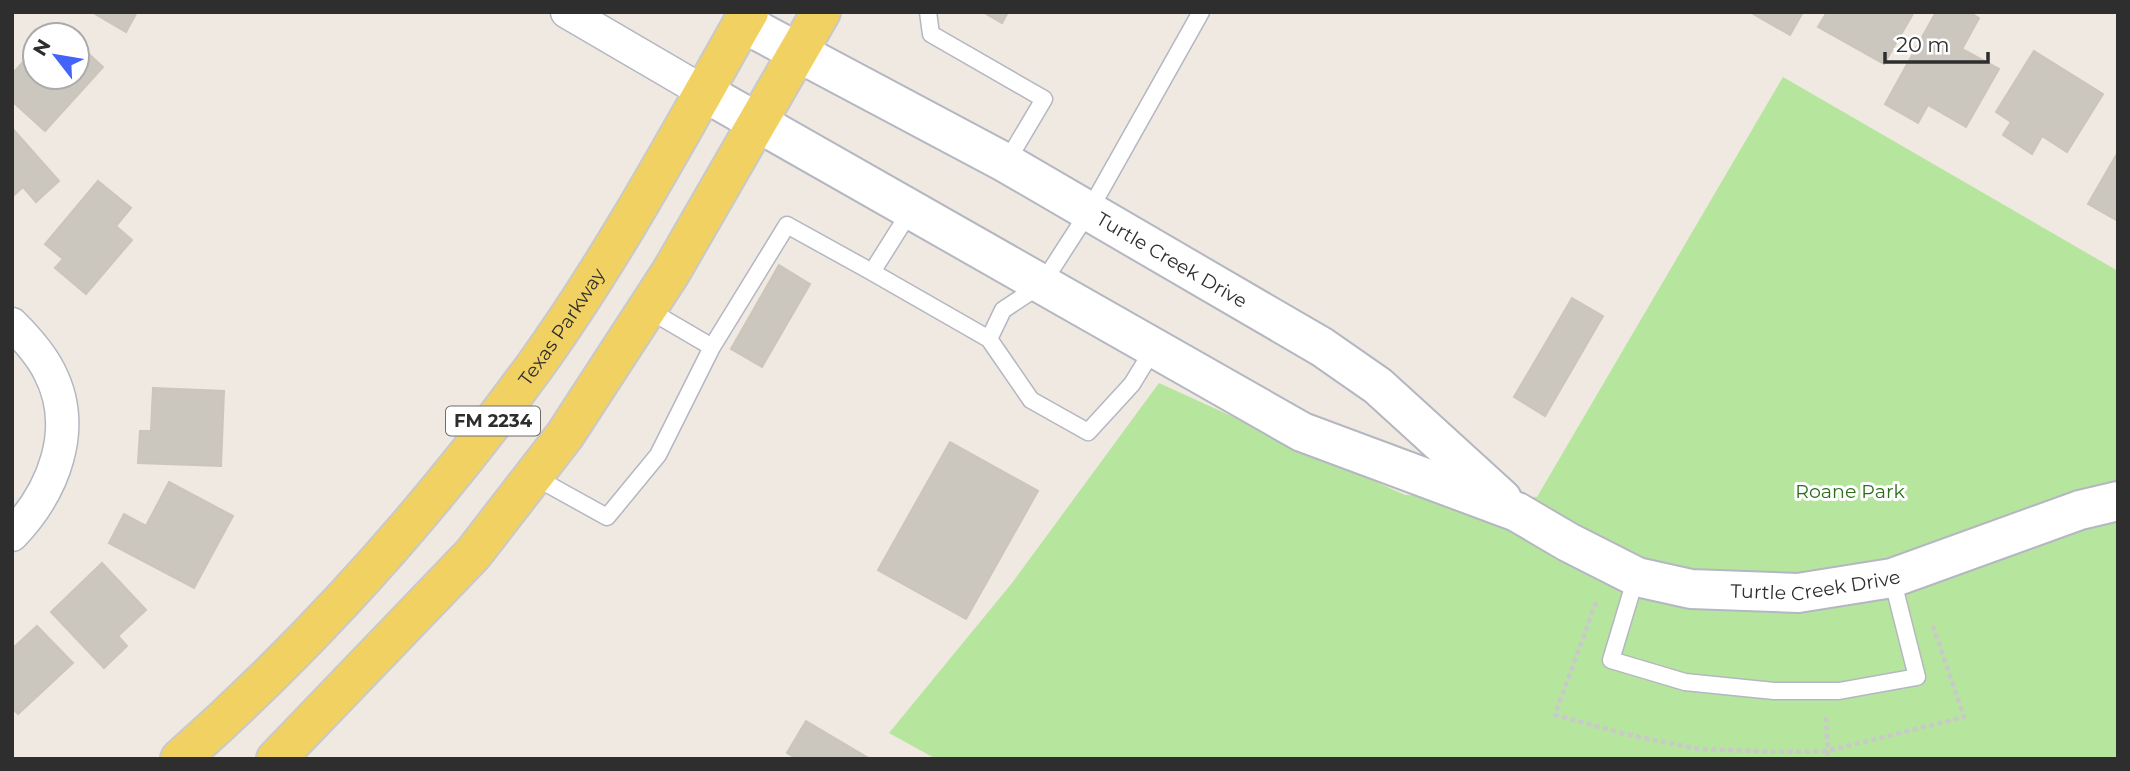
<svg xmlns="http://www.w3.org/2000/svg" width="2130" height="771" font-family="Montserrat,sans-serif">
<rect width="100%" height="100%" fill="#efe9e1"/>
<path fill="#b6e59e" d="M 1783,77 L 2118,271 L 2118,759 L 936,759 L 889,733 L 1012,583 L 1159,383 L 1405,495 L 1537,497 Z"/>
<path fill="#cbc7bf" stroke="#cbc5ba" stroke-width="2" d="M 92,12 L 137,12 L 126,32 Z
M 983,12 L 1008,12 L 1002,23 Z
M 1750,12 L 1803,12 L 1790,35 Z
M 1827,12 L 1914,12 L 1884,64 L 1818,27 Z
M 1936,12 L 1969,12 L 1979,18 L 1962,49 L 1999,69 L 1966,127 L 1928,105 L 1918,123 L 1885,104 Z
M 77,43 L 103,67 L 45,131 L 12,101 L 12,74 L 35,49 L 35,77 L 77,77 Z
M 2034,51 L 2103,94 L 2067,152 L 2042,136 L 2032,154 L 2003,135 L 2011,122 L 1996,112 Z
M 12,128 L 59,181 L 36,202 L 23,187 L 12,197 Z
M 2118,152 L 2118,221 L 2088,204 Z
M 98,181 L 131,208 L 116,226 L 132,240 L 86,294 L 55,268 L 63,259 L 45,244 Z
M 779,265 L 810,284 L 762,367 L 731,349 Z
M 1572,298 L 1603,316 L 1545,416 L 1514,397 Z
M 153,388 L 224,391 L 221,466 L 138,463 L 140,431 L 151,431 Z
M 950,442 L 1038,491 L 966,619 L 878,570 Z
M 169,482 L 233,516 L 194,588 L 109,543 L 124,514 L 146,526 Z
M 102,563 L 146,610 L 118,636 L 127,646 L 104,668 L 51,612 Z
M 37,626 L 73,663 L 18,714 L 12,708 L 12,649 Z
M 806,721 L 870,759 L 797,759 L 787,753 Z"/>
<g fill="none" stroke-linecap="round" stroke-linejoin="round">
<defs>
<path id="lane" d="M 928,12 L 931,34 L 1044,99 L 1006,163
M 872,272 L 989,339 L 1003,310 L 1042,284 L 1089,211 L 1201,12
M 989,339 L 1031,400 L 1088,432 L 1132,384 L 1154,348
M 712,347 L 787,225 L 872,272 L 911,210
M 533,476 L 607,517 L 658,455 L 712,347 L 647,309
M 1636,577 L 1611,660 L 1685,682 L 1774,691 L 1839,691 L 1917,677 L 1892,578"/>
<path id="street" d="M 567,12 L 704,92
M 12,324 C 26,338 40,353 49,371 C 79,428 54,491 12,535"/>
<g id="secondary">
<path id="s1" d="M 743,23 L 1006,163 L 1322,347 L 1378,386 L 1502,499"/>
<path id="s2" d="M 704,92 L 1302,432 L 1517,512 L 1568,542 L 1637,577 L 1691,589 L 1798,593 L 1892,578 L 2080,510 L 2118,501"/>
</g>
<g id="primary">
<path id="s3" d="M 180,759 C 312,642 431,509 535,366 C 615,255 681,131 749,12"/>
<path d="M 276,759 L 473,554 L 565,435 L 671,272 L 821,12"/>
</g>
</defs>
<use href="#lane" stroke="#b4b7c1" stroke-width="19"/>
<use href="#street" stroke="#b4b7c1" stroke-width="35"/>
<use href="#secondary" stroke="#b4b7c1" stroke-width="42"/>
<use href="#primary" stroke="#c9c9c9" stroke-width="42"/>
<path stroke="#c9c9c9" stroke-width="4.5" stroke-dasharray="5 3.5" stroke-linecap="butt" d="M 1596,602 L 1555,715 L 1625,734 L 1698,749 L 1785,752 L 1827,751 L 1964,717 L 1933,626
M 1826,717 L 1828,759"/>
<use href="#lane" stroke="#fff" stroke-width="16"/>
<use href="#street" stroke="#fff" stroke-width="32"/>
<use href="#secondary" stroke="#fff" stroke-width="38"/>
<use href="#primary" stroke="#f2d163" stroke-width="38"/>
</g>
<g text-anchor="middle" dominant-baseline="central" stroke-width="6" stroke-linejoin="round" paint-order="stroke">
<rect fill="#fff" stroke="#6d6d6d" stroke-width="2" x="446" y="406.5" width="94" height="29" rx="5"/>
<g font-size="18" font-weight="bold" fill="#2e2e2e">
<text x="493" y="421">FM 2234</text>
</g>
<g font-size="19" fill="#2e2e2e" stroke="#fff">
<text stroke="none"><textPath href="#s1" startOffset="490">Turtle Creek Drive</textPath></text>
<text stroke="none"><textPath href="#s3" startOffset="578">Texas Parkway</textPath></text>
<text stroke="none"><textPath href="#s2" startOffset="1234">Turtle Creek Drive</textPath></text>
</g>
<g font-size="19" fill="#2c6e1b" stroke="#fff">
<text x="1850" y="491">Roane Park</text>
</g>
</g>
<rect width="2130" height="771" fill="none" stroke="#2e2e2e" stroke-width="28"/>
<g transform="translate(56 56) rotate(301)"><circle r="33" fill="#ffffff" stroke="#ababab" stroke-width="2"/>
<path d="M0-5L12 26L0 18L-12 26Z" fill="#4264fb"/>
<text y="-10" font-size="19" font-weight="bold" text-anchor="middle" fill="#2e2e2e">N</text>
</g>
<path d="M1885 52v10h103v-10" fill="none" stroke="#2e2e2e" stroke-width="3.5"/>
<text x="1896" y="52" font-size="21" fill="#2e2e2e" stroke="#ffffff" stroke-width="5" paint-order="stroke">20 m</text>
</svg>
